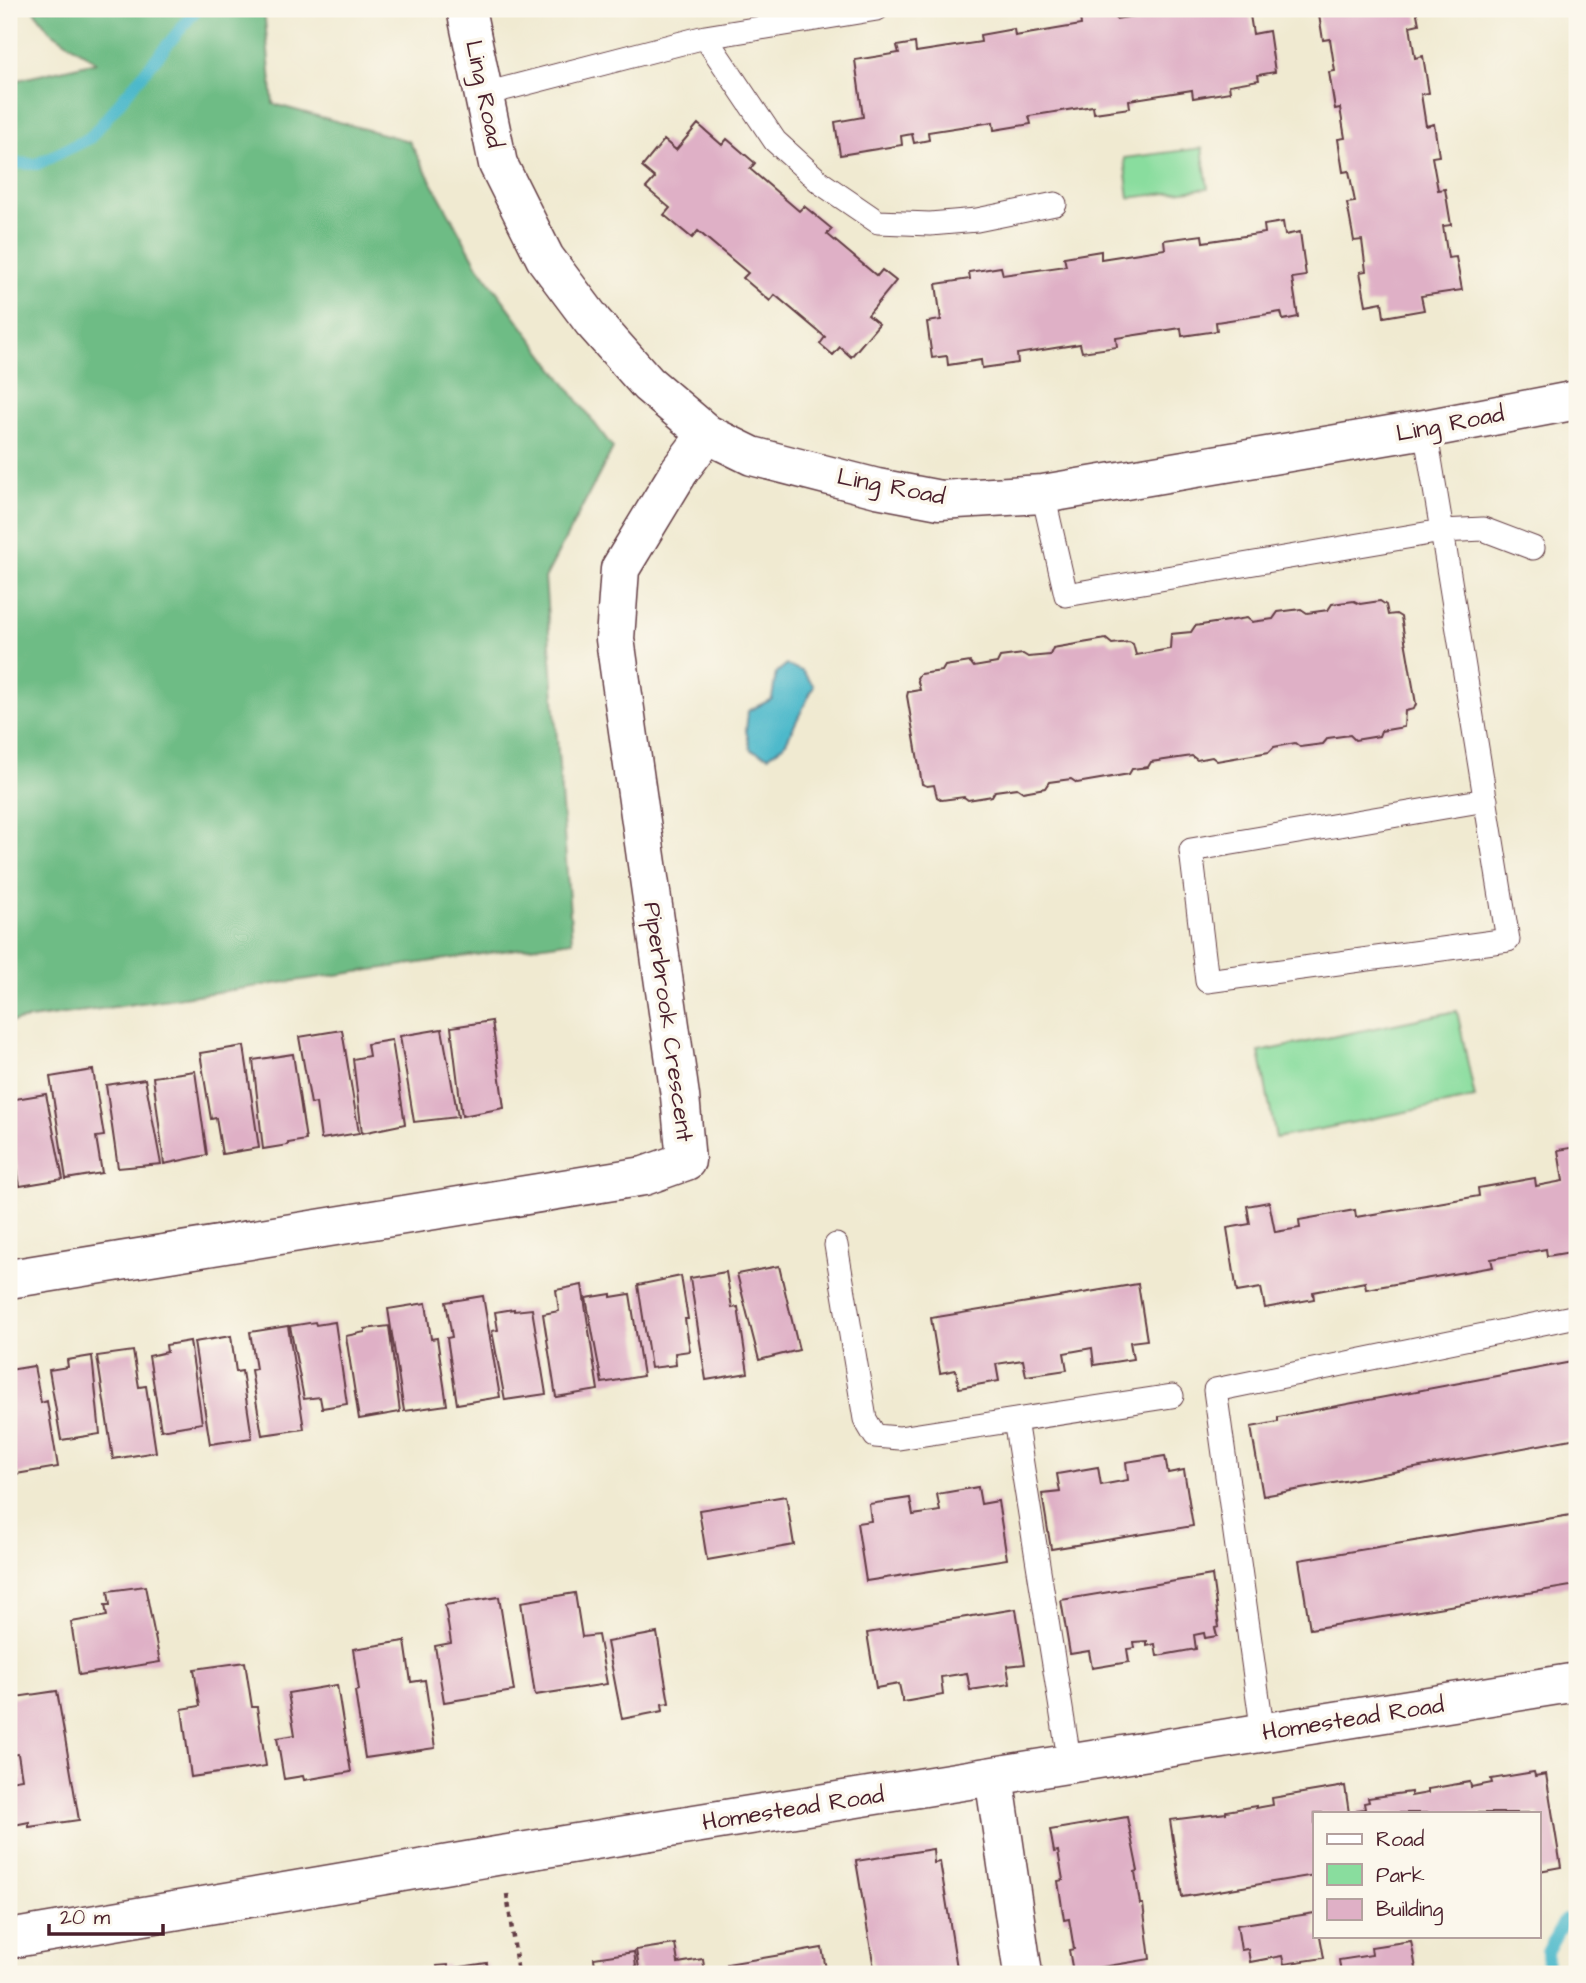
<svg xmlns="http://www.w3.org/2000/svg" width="1586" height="1983" font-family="'Architects Daughter',sans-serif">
<rect width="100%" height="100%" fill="#fbf7ec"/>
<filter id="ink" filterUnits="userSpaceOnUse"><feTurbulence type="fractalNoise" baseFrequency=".0143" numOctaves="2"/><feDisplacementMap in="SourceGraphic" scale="14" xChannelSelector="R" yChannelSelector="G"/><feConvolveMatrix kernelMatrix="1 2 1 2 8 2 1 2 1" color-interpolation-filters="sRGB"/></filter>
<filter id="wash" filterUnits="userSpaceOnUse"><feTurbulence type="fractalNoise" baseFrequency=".00686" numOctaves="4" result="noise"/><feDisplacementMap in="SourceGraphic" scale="28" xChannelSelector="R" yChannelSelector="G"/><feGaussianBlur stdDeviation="1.57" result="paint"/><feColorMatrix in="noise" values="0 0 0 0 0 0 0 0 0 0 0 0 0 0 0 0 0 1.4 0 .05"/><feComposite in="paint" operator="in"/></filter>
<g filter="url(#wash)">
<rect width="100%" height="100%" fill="#f0ead1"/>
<path fill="#89dd9e" stroke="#6a7e64" stroke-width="2" d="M 1202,148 L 1208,188 L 1129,198 L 1124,158 Z
M 1457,1011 L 1475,1098 L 1276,1138 L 1259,1052 Z"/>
<path fill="#6ebc85" stroke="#5c6e58" stroke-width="2" d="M 33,9 L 264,9 L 273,104 L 409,141 L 478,266 L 613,448 L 545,578 L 572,941 L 9,1022 L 9,82 L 96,62 L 49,30 Z"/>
<path fill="#4eb9cb" stroke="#4c6c7b" stroke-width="2" d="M 786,665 L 802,671 L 814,686 L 785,744 L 769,756 L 751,750 L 746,731 L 748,711 L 772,699 L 776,673 Z"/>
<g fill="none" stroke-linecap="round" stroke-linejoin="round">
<path stroke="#4eb9cb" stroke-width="12" d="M 9,163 L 37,164 L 90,138 L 197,9
M 1548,1974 L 1547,1952 L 1565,1919"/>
</g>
<g id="blocks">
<path fill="#dfb0c6" d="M 1182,9 L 1249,9 L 1253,34 L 1269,31 L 1275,72 L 1258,75 L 1259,80 L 1229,85 L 1230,92 L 1193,98 L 1192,90 L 1129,100 L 1130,108 L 1094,113 L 1093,106 L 1029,116 L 1031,124 L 994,130 L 993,122 L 928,132 L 929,140 L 914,143 L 912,134 L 901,136 L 902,145 L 840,155 L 835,122 L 863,117 L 855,60 L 899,53 L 897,46 L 915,43 L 916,52 L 981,42 L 980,35 L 1014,29 L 1015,36 L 1081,25 L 1080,17 L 1114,11 L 1116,19 Z
M 1318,9 L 1416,9 L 1419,24 L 1410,26 L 1415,58 L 1423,56 L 1429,93 L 1421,94 L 1426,126 L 1434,124 L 1439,156 L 1432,157 L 1438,190 L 1445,189 L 1451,225 L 1443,226 L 1448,258 L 1456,257 L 1462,290 L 1421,296 L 1424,310 L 1384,317 L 1382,302 L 1366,305 L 1360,272 L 1366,271 L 1362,240 L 1354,241 L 1347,203 L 1355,202 L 1349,171 L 1343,172 L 1338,139 L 1345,138 L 1340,108 L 1335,109 L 1329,72 L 1335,71 L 1330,39 L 1323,40 Z
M 698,124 L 722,145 L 727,139 L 755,163 L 750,169 L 799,211 L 804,206 L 832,229 L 827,234 L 877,276 L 882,270 L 896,281 L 868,315 L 879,324 L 851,357 L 840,347 L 833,355 L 820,344 L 825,337 L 775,295 L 770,301 L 743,278 L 748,273 L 698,231 L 692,238 L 664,215 L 670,208 L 646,188 L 655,178 L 642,167 L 664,140 L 676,150 Z
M 1283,222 L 1285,235 L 1300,232 L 1306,276 L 1292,278 L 1298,317 L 1283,320 L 1281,312 L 1216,322 L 1217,331 L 1182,336 L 1181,328 L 1116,338 L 1117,347 L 1082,352 L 1080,344 L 1017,354 L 1018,363 L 982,368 L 981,360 L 948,365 L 947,356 L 932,358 L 927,322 L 941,320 L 936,284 L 970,279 L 969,272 L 1001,267 L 1003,275 L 1066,266 L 1064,257 L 1101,251 L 1101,259 L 1165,249 L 1164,240 L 1202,235 L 1203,242 L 1265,233 L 1264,225 Z
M 1354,601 L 1360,604 L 1380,601 L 1386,605 L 1388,615 L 1396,614 L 1401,617 L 1416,704 L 1414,709 L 1405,711 L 1404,727 L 1381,731 L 1379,736 L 1355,740 L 1350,735 L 1328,738 L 1323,744 L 1300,747 L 1295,743 L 1274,747 L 1269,752 L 1217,761 L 1212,757 L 1197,760 L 1192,756 L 1151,762 L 1148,767 L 1132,769 L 1129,774 L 1077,783 L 1071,779 L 1049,782 L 1045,788 L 1023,792 L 1017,788 L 995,791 L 992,796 L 968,800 L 964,797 L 942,800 L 937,797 L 934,785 L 927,786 L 922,784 L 907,696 L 908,692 L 920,690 L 917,678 L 920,674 L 942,671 L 945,666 L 970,662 L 974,667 L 997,663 L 1000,657 L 1023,654 L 1028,657 L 1050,655 L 1053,648 L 1106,639 L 1112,644 L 1129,642 L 1133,644 L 1136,655 L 1170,649 L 1171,634 L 1191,632 L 1195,626 L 1247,618 L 1252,622 L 1273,619 L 1278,612 L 1301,609 L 1307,613 L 1328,610 L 1332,604 Z
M 492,1021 L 504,1108 L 462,1116 L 451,1027 Z
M 442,1029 L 458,1117 L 414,1122 L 400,1036 Z
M 342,1030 L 359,1133 L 321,1139 L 316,1103 L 311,1104 L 299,1037 Z
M 392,1040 L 405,1124 L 362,1133 L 353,1059 L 369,1056 L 367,1044 Z
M 244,1046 L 259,1148 L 222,1154 L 216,1118 L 211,1119 L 200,1053 Z
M 293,1054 L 306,1140 L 288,1143 L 288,1145 L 263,1149 L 253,1060 Z
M 93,1070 L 104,1136 L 96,1137 L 102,1173 L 66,1179 L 50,1077 Z
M 195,1071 L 207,1155 L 164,1164 L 153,1077 Z
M 145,1079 L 161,1164 L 118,1168 L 106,1085 Z
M 46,1094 L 63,1179 L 20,1186 L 9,1119 L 9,1100 Z
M 1577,1147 L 1577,1251 L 1547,1256 L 1546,1249 L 1491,1259 L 1493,1267 L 1366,1289 L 1365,1282 L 1313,1292 L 1314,1299 L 1265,1308 L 1261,1288 L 1237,1292 L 1227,1228 L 1250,1224 L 1247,1206 L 1269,1202 L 1275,1232 L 1300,1228 L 1299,1220 L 1355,1210 L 1356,1217 L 1479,1196 L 1478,1188 L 1535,1178 L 1536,1186 L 1563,1181 L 1558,1150 Z
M 779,1266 L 799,1350 L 759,1360 L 737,1274 Z
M 726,1272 L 732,1308 L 738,1307 L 748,1373 L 706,1380 L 690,1278 Z
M 681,1276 L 688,1319 L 685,1319 L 690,1351 L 675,1353 L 676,1365 L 651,1368 L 638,1285 Z
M 1138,1284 L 1147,1340 L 1130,1342 L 1133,1359 L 1094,1365 L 1092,1348 L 1064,1353 L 1067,1370 L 1026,1376 L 1023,1360 L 996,1364 L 999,1381 L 959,1388 L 956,1370 L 940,1373 L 931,1318 Z
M 582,1285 L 598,1390 L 556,1397 L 543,1314 L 559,1311 L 556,1290 Z
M 611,1294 L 611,1297 L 630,1294 L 643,1376 L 602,1383 L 586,1298 Z
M 483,1296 L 500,1397 L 457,1404 L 447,1338 L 452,1337 L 446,1302 Z
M 426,1303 L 431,1339 L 437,1338 L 447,1405 L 404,1411 L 388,1309 Z
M 514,1309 L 514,1311 L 532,1309 L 546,1394 L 505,1400 L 492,1331 L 498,1330 L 495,1312 Z
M 315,1322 L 316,1325 L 335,1322 L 347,1404 L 322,1408 L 320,1397 L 304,1399 L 290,1326 Z
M 288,1326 L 304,1429 L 262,1435 L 251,1370 L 256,1369 L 250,1332 Z
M 389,1326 L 400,1412 L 359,1419 L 346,1336 L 365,1332 L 365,1329 Z
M 231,1336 L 236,1372 L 242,1371 L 252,1438 L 210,1444 L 194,1342 Z
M 190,1341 L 202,1423 L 161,1430 L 149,1356 L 167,1352 L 166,1345 Z
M 133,1351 L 139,1387 L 146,1386 L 156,1452 L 113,1459 L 97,1356 Z
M 92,1356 L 100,1434 L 61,1440 L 49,1370 L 68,1367 L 67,1360 Z
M 1577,1361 L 1577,1438 L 1263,1496 L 1251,1427 L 1278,1422 L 1278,1417 Z
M 34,1366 L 41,1403 L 47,1401 L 58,1467 L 16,1474 L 9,1429 L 9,1370 Z
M 1165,1456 L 1168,1473 L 1184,1470 L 1193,1526 L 1051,1549 L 1042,1494 L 1060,1492 L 1057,1474 L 1098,1467 L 1101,1485 L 1128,1480 L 1126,1462 Z
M 978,1487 L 981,1504 L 998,1501 L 1007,1559 L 866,1581 L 857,1523 L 871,1521 L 869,1504 L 910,1498 L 913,1515 L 940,1511 L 937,1494 Z
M 786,1496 L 794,1545 L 707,1560 L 699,1510 Z
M 1577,1514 L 1577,1585 L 1310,1629 L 1299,1560 Z
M 1212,1575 L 1219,1627 L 1215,1628 L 1217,1636 L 1205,1638 L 1204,1633 L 1194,1635 L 1196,1649 L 1157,1656 L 1155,1644 L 1147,1646 L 1147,1641 L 1134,1642 L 1135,1648 L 1127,1649 L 1129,1662 L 1092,1668 L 1089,1651 L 1070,1654 L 1061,1600 Z
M 145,1586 L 160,1662 L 79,1675 L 71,1622 L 107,1616 L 105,1605 L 110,1605 L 108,1591 Z
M 575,1593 L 582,1637 L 598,1635 L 607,1684 L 535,1695 L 521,1602 Z
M 499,1597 L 514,1691 L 444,1702 L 435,1646 L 451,1643 L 445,1605 Z
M 1016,1609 L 1025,1664 L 1007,1666 L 1010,1684 L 970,1690 L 967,1673 L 941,1677 L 943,1695 L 903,1702 L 899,1684 L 876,1688 L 867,1633 Z
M 657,1633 L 669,1703 L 662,1704 L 663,1711 L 622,1719 L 607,1642 Z
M 405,1641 L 411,1682 L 425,1680 L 435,1748 L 365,1758 L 355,1691 L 359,1690 L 353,1649 Z
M 245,1662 L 252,1707 L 257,1707 L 266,1766 L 191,1777 L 182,1709 L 200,1706 L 194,1669 Z
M 337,1685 L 351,1772 L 304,1780 L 303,1776 L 284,1779 L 277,1738 L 295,1735 L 288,1693 Z
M 57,1691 L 79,1820 L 29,1827 L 29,1822 L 9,1826 L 9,1781 L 22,1779 L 18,1754 L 9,1755 L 9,1698 Z
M 1534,1772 L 1535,1776 L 1546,1774 L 1561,1867 L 1539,1871 L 1539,1813 L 1357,1813 L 1357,1810 L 1365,1809 L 1364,1803 L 1369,1802 L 1368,1798 L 1411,1792 L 1411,1796 L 1428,1793 L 1428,1789 L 1470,1782 L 1471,1787 L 1492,1783 L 1491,1779 Z
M 1345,1786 L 1349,1813 L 1315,1813 L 1315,1875 L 1182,1897 L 1170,1820 L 1226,1813 L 1226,1811 L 1256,1806 L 1256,1808 L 1273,1805 L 1272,1798 Z
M 1127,1817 L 1138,1871 L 1135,1872 L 1140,1904 L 1143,1904 L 1150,1959 L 1073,1972 L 1069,1950 L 1074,1949 L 1069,1919 L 1064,1920 L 1058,1881 L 1063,1880 L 1058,1851 L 1054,1852 L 1050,1830 Z
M 933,1849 L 934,1863 L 940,1862 L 958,1974 L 875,1974 L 856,1861 Z
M 1315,1913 L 1315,1936 L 1320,1936 L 1324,1958 L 1284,1964 L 1282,1956 L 1250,1962 L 1248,1949 L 1241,1950 L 1237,1925 Z
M 1411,1941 L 1417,1974 L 1341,1974 L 1339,1960 L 1372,1955 L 1371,1947 Z
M 675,1944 L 678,1963 L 703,1959 L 705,1974 L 640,1974 L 636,1950 Z
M 822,1948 L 827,1974 L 729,1974 L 727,1964 Z
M 634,1952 L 637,1974 L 596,1974 L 594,1958 Z
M 487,1963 L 488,1974 L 428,1974 L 438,1971 L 437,1966 L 448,1965 L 448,1969 Z"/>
</g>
</g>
<g filter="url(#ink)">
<use href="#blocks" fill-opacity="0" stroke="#633d44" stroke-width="2"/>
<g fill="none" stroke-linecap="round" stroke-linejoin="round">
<defs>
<path id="lane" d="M 705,37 L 775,141 L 821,183 L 878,222 L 930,224 L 977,220 L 1055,204
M 485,94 L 705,37 L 877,9
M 1425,429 L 1442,531 L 1508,940 L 1207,981 L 1191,850 L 1486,800
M 1043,494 L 1066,595 L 1442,531 L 1483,529 L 1533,548
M 836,1245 L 865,1419 L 875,1436 L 899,1438 L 1172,1396
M 1015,1420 L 1070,1765
M 1263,1734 L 1215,1390 L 1577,1316"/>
<path id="street" d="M 466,9 L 498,164 L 545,258 L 593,322 L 648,384 L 707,434 L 752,456 L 877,488 L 940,500 L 1043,494 L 1425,429 L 1577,400
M 9,1279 L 644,1176 L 686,1161 L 680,1096 L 615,639 L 620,569 L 680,470 L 707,434
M 994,1776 L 1023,1974
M 9,1939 L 502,1855 L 1577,1682"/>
</defs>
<use href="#lane" stroke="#633d44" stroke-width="25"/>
<use href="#street" stroke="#633d44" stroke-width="41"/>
<path stroke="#633d44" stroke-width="4.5" stroke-dasharray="5 5" stroke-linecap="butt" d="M 507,1894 L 518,1974"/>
<use href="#lane" stroke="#fff" stroke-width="23"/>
<use href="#street" stroke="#fff" stroke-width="38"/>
</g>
</g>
<g text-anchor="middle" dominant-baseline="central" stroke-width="7" stroke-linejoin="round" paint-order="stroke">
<g font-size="24" fill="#4a1f2b" stroke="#fbf7ec">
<text transform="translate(484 94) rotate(78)">Ling Road</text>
<text transform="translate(1450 424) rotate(-11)">Ling Road</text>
<text transform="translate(891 487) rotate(11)">Ling Road</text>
<text transform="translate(668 1022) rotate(82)">Piperbrook Crescent</text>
<text transform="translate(1353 1719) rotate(-9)">Homestead Road</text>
<text transform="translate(793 1809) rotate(-9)">Homestead Road</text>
</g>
</g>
<rect width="1586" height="1983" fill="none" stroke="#fbf7ec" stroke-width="35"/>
<rect x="1313" y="1812" width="228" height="126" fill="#fbf7ec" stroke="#b4a19f" stroke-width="2"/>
<rect x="1327" y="1834" width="35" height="10" fill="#ffffff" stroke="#b4a19f" stroke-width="2"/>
<text x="1376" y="1846" font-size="21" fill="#4a1f2b">Road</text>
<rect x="1327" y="1864" width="35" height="21" fill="#89dd9e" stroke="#b4a19f" stroke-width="2"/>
<text x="1376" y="1882" font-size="21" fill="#4a1f2b">Park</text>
<rect x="1327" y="1899" width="35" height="21" fill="#dfb0c6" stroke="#b4a19f" stroke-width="2"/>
<text x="1376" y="1916" font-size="21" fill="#4a1f2b">Building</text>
<path d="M49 1924v10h114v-10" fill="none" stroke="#4a1f2b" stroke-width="3.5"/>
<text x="60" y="1924" font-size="21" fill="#4a1f2b" stroke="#fbf7ec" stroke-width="5" paint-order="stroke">20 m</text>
</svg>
